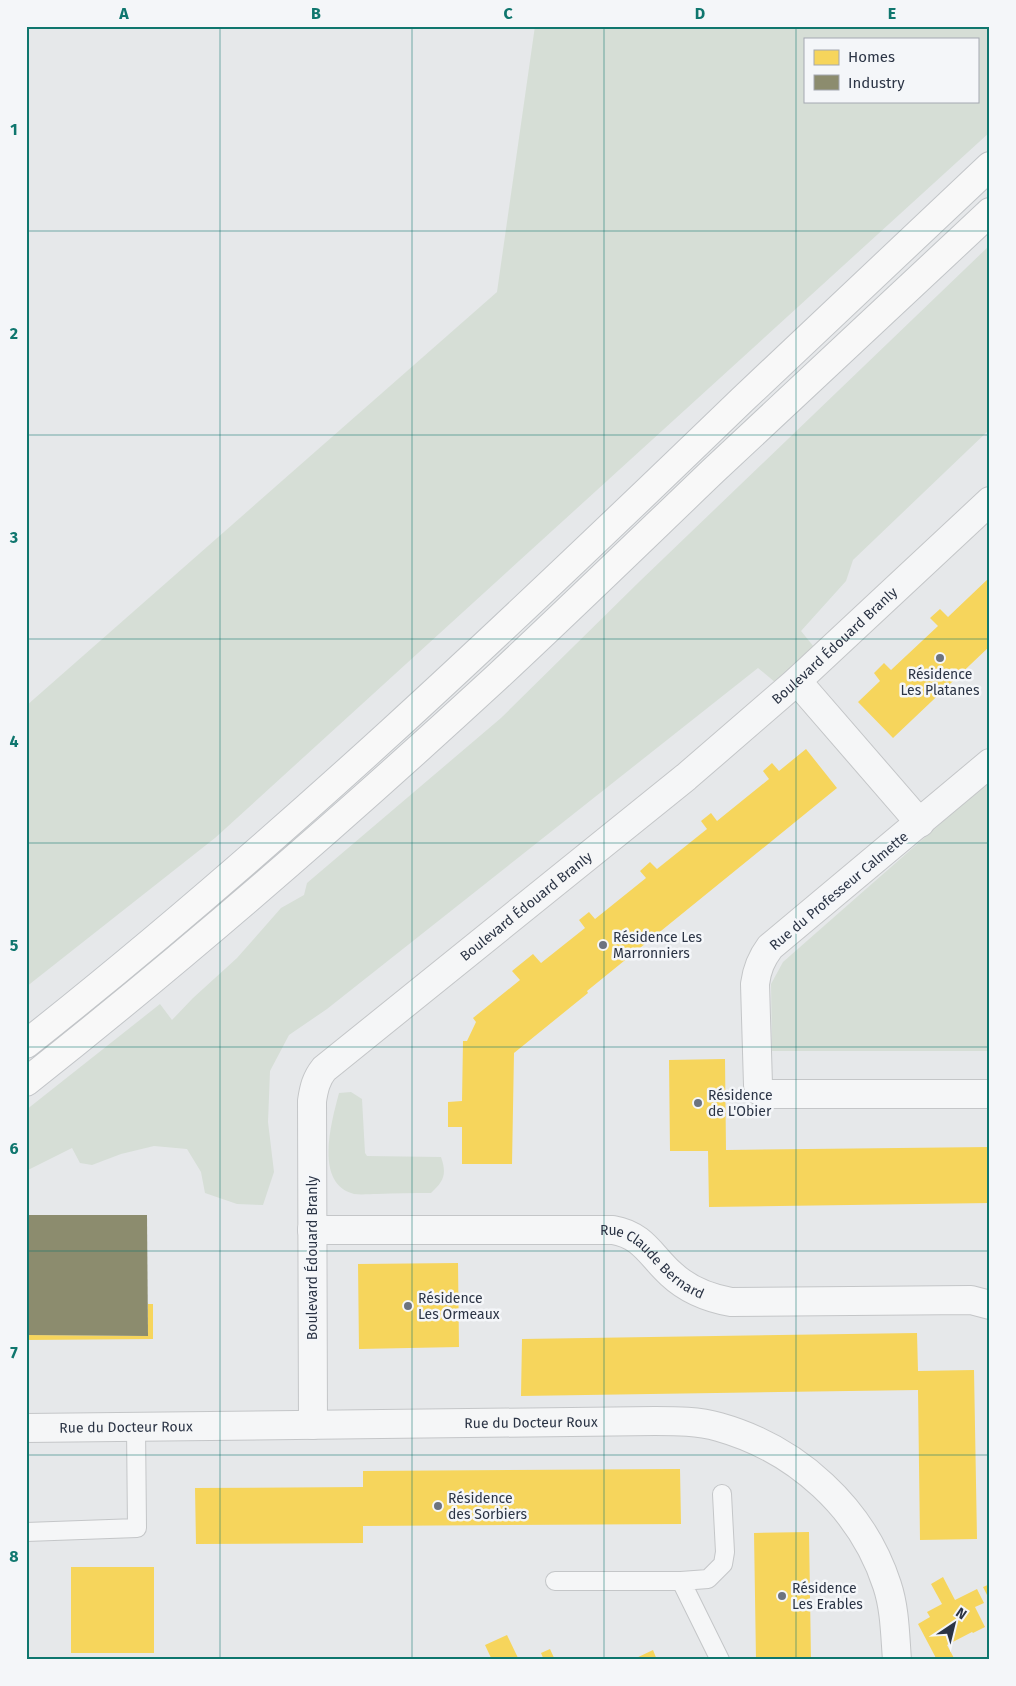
<svg xmlns="http://www.w3.org/2000/svg" width="1016" height="1686" font-family="'Fira Sans',sans-serif">
<rect width="100%" height="100%" fill="#e6e8ea"/>
<path fill="#d6ded6" fill-rule="evenodd" d="M 535,26 L 990,26 L 990,132 L 215,838 L 26,987 L 26,706 L 497,292 ZM 805,39 L 977,39 L 977,101 L 805,101 Z
M 990,245 L 990,429 L 853,560 L 846,581 L 801,631 L 814,647 L 776,683 L 758,668 L 327,1009 L 289,1035 L 270,1071 L 268,1122 L 274,1172 L 263,1205 L 237,1204 L 205,1193 L 201,1172 L 187,1149 L 154,1146 L 121,1154 L 92,1165 L 80,1163 L 72,1148 L 26,1171 L 26,1110 L 160,1004 L 172,1020 L 193,998 L 237,958 L 281,908 L 304,895 L 307,883 L 501,718 L 639,582 Z
M 990,780 L 990,1051 L 772,1051 L 771,984 L 783,962 Z
M 351,1092 L 362,1099 L 365,1153 L 367,1156 L 441,1157 C 447,1174 444,1181 431,1193 C 413,1193 395,1193 377,1194 C 370,1194 361,1195 354,1194 C 313,1184 332,1120 339,1093 Z"/>
<path fill="#f6d55c" d="M 990,577 L 990,646 L 893,738 L 858,702 L 880,681 L 874,673 L 884,663 L 891,670 L 938,626 L 930,618 L 940,609 L 948,617 Z
M 806,749 L 837,788 L 587,991 L 588,993 L 514,1053 L 512,1164 L 462,1164 L 462,1127 L 448,1127 L 448,1102 L 462,1101 L 463,1041 L 467,1041 L 476,1022 L 473,1018 L 520,980 L 512,971 L 533,954 L 541,963 L 585,928 L 579,920 L 589,912 L 595,919 L 646,878 L 640,871 L 650,862 L 657,869 L 707,829 L 701,821 L 711,813 L 717,821 L 769,779 L 763,771 L 772,763 L 779,771 Z
M 725,1059 L 726,1150 L 990,1147 L 990,1203 L 709,1207 L 708,1151 L 670,1151 L 669,1060 Z
M 458,1263 L 459,1347 L 359,1349 L 358,1264 Z
M 148,1304 L 153,1304 L 153,1339 L 26,1340 L 26,1335 L 148,1336 Z
M 917,1333 L 918,1371 L 974,1370 L 977,1539 L 920,1540 L 918,1390 L 521,1396 L 522,1339 Z
M 680,1469 L 681,1524 L 363,1526 L 363,1543 L 196,1544 L 195,1488 L 363,1487 L 363,1471 Z
M 809,1532 L 811,1660 L 756,1660 L 754,1533 Z
M 71,1567 L 154,1567 L 154,1653 L 71,1653 Z
M 943,1577 L 955,1600 L 977,1589 L 984,1603 L 975,1607 L 985,1627 L 973,1633 L 972,1632 L 947,1645 L 955,1660 L 937,1660 L 918,1624 L 930,1617 L 927,1612 L 942,1604 L 931,1584 Z
M 990,1584 L 990,1593 L 987,1595 L 983,1587 Z
M 507,1635 L 518,1658 L 514,1660 L 492,1660 L 485,1645 Z
M 550,1649 L 555,1660 L 544,1660 L 541,1653 Z
M 653,1650 L 657,1660 L 632,1660 Z"/>
<path fill="#8c8c6e" d="M 26,1215 L 147,1215 L 148,1336 L 26,1335 Z"/>
<g fill="none" stroke-linecap="round" stroke-linejoin="round">
<defs>
<path id="service" d="M 26,1532 L 137,1528 L 136,1427
M 555,1581 L 681,1581 L 720,1660
M 681,1581 L 708,1579 L 723,1564 L 725,1552 L 722,1494"/>
<g id="minor">
<path d="M 797,681 L 920,823"/>
<path d="M 990,763 L 770,947 C 761,959 757,969 755,984 L 758,1085 L 760,1091 L 765,1094 L 990,1094"/>
<path id="s1" d="M 312,1230 L 613,1230 C 643,1235 651,1256 671,1274 C 688,1290 709,1298 731,1302 L 971,1300 L 990,1305"/>
<path id="s2" d="M 313,1425 L 312,1101 C 314,1088 316,1079 324,1069 L 686,777 L 797,681 L 990,501"/>
<path id="s3" d="M 26,1428 L 655,1421 C 677,1421 698,1421 719,1427 C 797,1449 862,1508 887,1585 C 895,1609 895,1635 897,1660"/>
</g>
<path id="primary" d="M 26,1044 C 278,845 511,623 742,400 C 824,322 907,244 990,166
M 26,1082 C 188,954 344,818 496,678 C 569,610 641,540 713,471 C 805,384 898,299 990,212"/>
</defs>
<use href="#service" stroke="#c4c6c8" stroke-width="20"/>
<use href="#minor" stroke="#c4c6c8" stroke-width="30"/>
<use href="#primary" stroke="#c2c5c8" stroke-width="30"/>
<use href="#service" stroke="#f5f6f7" stroke-width="18"/>
<use href="#minor" stroke="#f5f6f7" stroke-width="28"/>
<use href="#primary" stroke="#f8f8f8" stroke-width="28"/>
</g>
<path fill="none" stroke="#0f766e" stroke-width="1" stroke-opacity="0.55" d="M 220,26 L 220,1660M 412,26 L 412,1660M 604,26 L 604,1660M 796,26 L 796,1660M 26,231 L 990,231M 26,435 L 990,435M 26,639 L 990,639M 26,843 L 990,843M 26,1047 L 990,1047M 26,1251 L 990,1251M 26,1455 L 990,1455"/>
<g fill="#6c737f" stroke="#f4f6f9" stroke-width="2">
<circle cx="940" cy="658" r="5"/>
<circle cx="603" cy="945" r="5"/>
<circle cx="698" cy="1103" r="5"/>
<circle cx="408" cy="1306" r="5"/>
<circle cx="438" cy="1506" r="5"/>
<circle cx="782" cy="1596" r="5"/>
</g>
<g text-anchor="middle" dominant-baseline="central" stroke-width="5" stroke-linejoin="round" paint-order="stroke">
<g font-size="14" fill="#2b3445" stroke="#f4f6f9">
<text stroke="none"><textPath href="#s2" startOffset="1022">Boulevard Édouard Branly</textPath></text>
<text transform="translate(839 891) rotate(-40)">Rue du Professeur Calmette</text>
<text stroke="none"><textPath href="#s2" startOffset="618">Boulevard Édouard Branly</textPath></text>
<text transform="translate(312 1258) rotate(-90)">Boulevard Édouard Branly</text>
<text stroke="none"><textPath href="#s1" startOffset="351">Rue Claude Bernard</textPath></text>
<text stroke="none"><textPath href="#s3" startOffset="505">Rue du Docteur Roux</textPath></text>
<text stroke="none"><textPath href="#s3" startOffset="100">Rue du Docteur Roux</textPath></text>
</g>
<g font-size="14" fill="#2b3445" stroke="#f4f6f9" text-anchor="start">
<text x="940" y="674" text-anchor="middle">Résidence<tspan x="940" dy="16">Les Platanes</tspan></text>
<text x="613" y="937">Résidence Les<tspan x="613" dy="16">Marronniers</tspan></text>
<text x="708" y="1095">Résidence<tspan x="708" dy="16">de L'Obier</tspan></text>
<text x="418" y="1298">Résidence<tspan x="418" dy="16">Les Ormeaux</tspan></text>
<text x="448" y="1498">Résidence<tspan x="448" dy="16">des Sorbiers</tspan></text>
<text x="792" y="1588">Résidence<tspan x="792" dy="16">Les Erables</tspan></text>
</g>
</g>
<rect width="1016" height="1686" fill="none" stroke="#f4f6f9" stroke-width="55"/>
<rect x="804" y="38" width="175" height="65" fill="#f4f6f9" stroke="#a4a8b1"/>
<rect x="814" y="50" width="25" height="15" fill="#f6d55c" stroke="#a4a8b1"/>
<text x="848" y="62" font-size="15" fill="#2b3445">Homes</text>
<rect x="814" y="75" width="25" height="15" fill="#8c8c6e" stroke="#a4a8b1"/>
<text x="848" y="88" font-size="15" fill="#2b3445">Industry</text>
<g transform="translate(954 1624) rotate(35)" stroke="#f4f6f9" stroke-width="4" paint-order="stroke">
<path d="M0-4L9 19L0 12L-9 19Z" fill="#2b3445"/>
<text y="-8" font-size="14" font-weight="bold" text-anchor="middle" fill="#2b3445">N</text>
</g>
<rect x="28" y="28" width="960" height="1630" fill="none" stroke="#0f766e" stroke-width="2"/>
<g font-size="16" text-anchor="middle" font-weight="bold" fill="#0f766e">
<text x="124" y="19">A</text>
<text x="316" y="19">B</text>
<text x="508" y="19">C</text>
<text x="700" y="19">D</text>
<text x="892" y="19">E</text>
<text x="14" y="135">1</text>
<text x="14" y="339">2</text>
<text x="14" y="543">3</text>
<text x="14" y="747">4</text>
<text x="14" y="951">5</text>
<text x="14" y="1154">6</text>
<text x="14" y="1358">7</text>
<text x="14" y="1562">8</text>
</g>
</svg>
